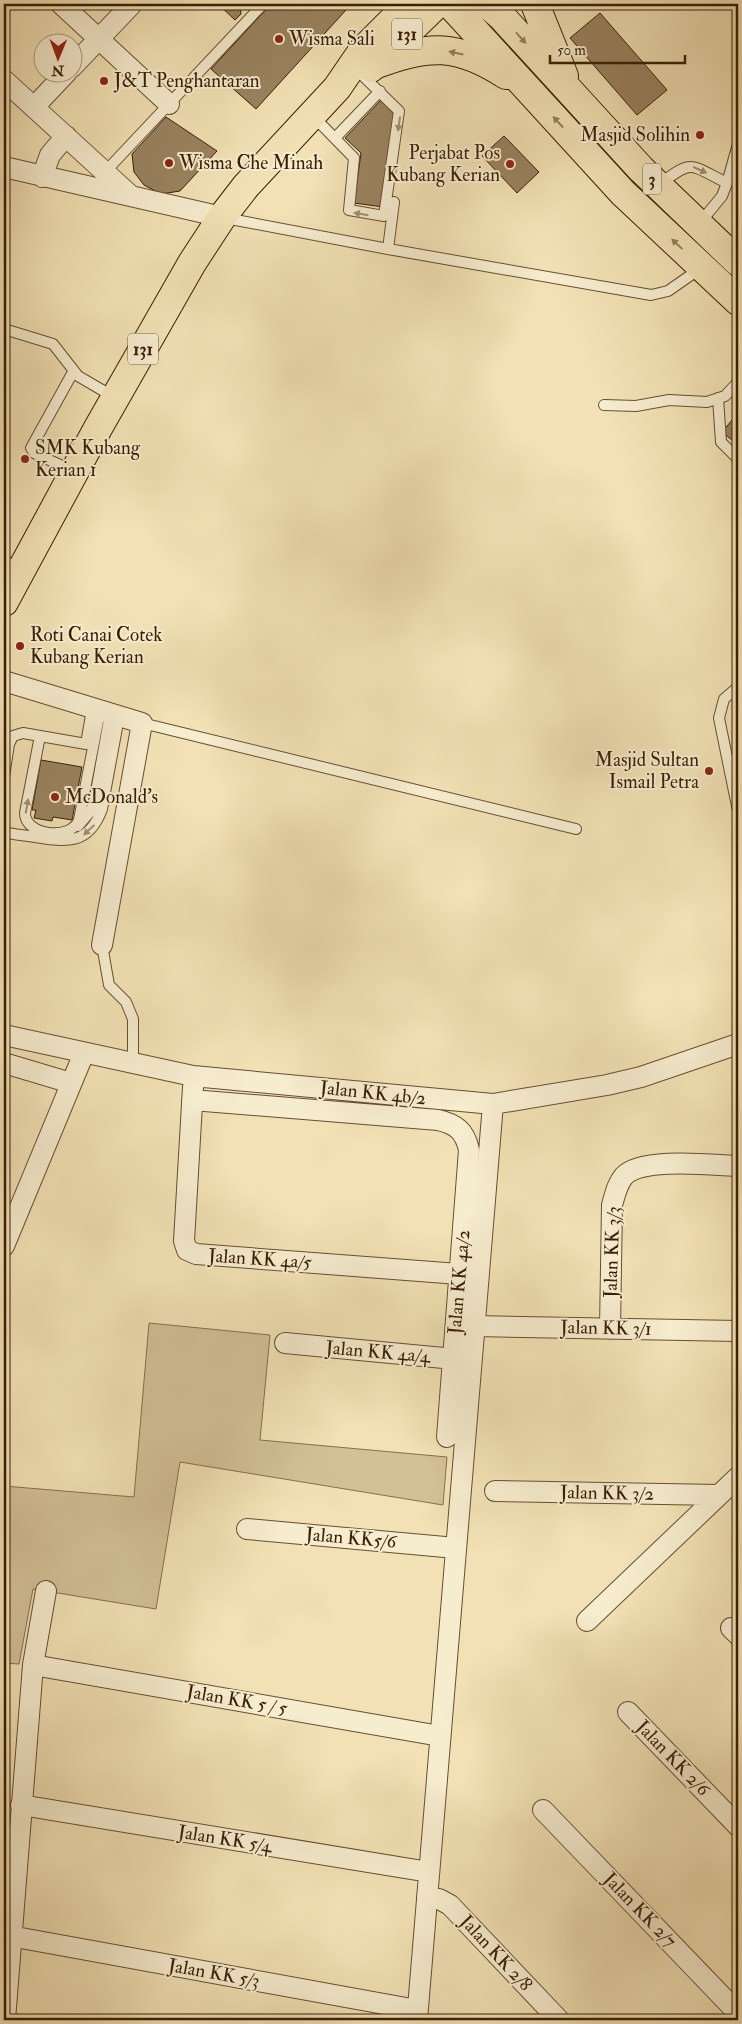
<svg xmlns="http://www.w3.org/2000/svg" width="742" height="2024" font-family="'IM FELL Double Pica',serif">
<rect width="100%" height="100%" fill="#f1e1b4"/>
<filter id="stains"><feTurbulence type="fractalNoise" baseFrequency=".004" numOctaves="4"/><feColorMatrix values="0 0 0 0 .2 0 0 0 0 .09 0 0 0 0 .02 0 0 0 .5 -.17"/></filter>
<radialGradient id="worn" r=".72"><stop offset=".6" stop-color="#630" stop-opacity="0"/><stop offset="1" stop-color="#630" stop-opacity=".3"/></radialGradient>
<path fill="#d2c096" stroke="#866f4e" d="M 149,1323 L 270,1335 L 260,1440 L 447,1457 L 443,1505 L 180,1462 L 156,1609 L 33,1589 L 19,1664 L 4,1663 L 4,1486 L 134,1497 Z"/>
<path fill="#998360" stroke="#391e05" d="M 218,4 L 240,4 L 241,14 L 235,20 Z
M 271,4 L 345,4 L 346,10 L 256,109 L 211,69 Z
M 600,13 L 667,90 L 637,115 L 570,38 Z
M 382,99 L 396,113 L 383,207 L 354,203 L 361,153 L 345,138 Z
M 166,117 L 217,151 L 180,191 L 161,194 L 144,185 L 134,172 L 132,154 Z
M 504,136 L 539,172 L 517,193 L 482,156 Z
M 738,413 L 738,445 L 722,432 Z
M 738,712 L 738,738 L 736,725 Z
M 41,760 L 82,767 L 72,820 L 53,817 L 52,821 L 34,818 L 36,810 L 32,810 Z"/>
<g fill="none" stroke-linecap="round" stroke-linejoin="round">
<defs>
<path id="lane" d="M 313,116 L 354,158 L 349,210 L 384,216 L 399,111 L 361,74
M 335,138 L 380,91
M 105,172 L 263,4
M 727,183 L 738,144
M 659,185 C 693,158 690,165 727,183 L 722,196 L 699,224
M 225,218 L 388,249 L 651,295 L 668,291 L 701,268
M 388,249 L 394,202
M 4,329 L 53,344 L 78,376 L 114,397
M 73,372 L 31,448 L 34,453 L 73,471
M 718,398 L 721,442 L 738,459
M 604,405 L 636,406 L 669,400 L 707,402 L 725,396 L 738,382
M 738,687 L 724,699 L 719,718 L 738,811
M 142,723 L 576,829
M 40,736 L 25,813 C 25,836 71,841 79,820 L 100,711
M 4,777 L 9,744 L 13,736 L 23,733 L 86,744 L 92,709
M 78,826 L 90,812 L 94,803 L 110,714
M 4,832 C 14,835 25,835 35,837 C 67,842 89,845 102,809 L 119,717
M 102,945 L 109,985 L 126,1002 L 133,1019 L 133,1064"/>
<path id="street" d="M 61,4 L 169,104
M 72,67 L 132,4
M 4,80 L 131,196
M 34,107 L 67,72
M 4,167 L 222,217
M 42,177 L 50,155 L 66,136
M 4,567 L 18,572
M 4,681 L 142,723 L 102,945
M 4,1035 L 193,1076 L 493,1104 L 607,1085 L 641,1077 L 738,1044
M 4,1063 L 71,1083
M 193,1087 L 184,1241 L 187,1250 L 196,1254 L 472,1275
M 192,1100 L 438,1120 C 456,1124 465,1131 469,1150 L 447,1437
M 4,1246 L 84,1053
M 475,1326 L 738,1331
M 610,1329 L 612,1205 C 615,1195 617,1184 624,1176 C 642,1157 712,1165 738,1166
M 285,1343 L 465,1360
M 495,1491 L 719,1495
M 247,1529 L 456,1548
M 587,1621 L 738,1477
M 731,1628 L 738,1635
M 33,1665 L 440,1736
M 628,1712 L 738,1826
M 21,1805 L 429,1872
M 543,1810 L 736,2011
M 427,1897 L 439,1899 L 450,1905 L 559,2020
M 10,1936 L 417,2010
M 5,2020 L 33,1665 L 46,1591
M 417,2020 L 493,1104"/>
<path id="primary" d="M 371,68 L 437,4
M 4,602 L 98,428 L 192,263 L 222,217 L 246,186 L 337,88 L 363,50 L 409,4"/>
<path id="highway" d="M 450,4 L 623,193 L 738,301
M 487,4 L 502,17 L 641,169 L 738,262
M 535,4 L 564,76
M 377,64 C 429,44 458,44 506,75"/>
</defs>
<use href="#lane" stroke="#674f31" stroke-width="12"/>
<use href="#street" stroke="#674f31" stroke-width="22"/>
<use href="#primary" stroke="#391e05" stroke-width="30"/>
<use href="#highway" stroke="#391e05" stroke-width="30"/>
<use href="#lane" stroke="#f6ecce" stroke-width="10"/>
<use href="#street" stroke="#f6ecce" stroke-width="20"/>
<use href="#primary" stroke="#f1e1b4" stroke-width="28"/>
<use href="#highway" stroke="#f1e1b4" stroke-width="28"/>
</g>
<defs><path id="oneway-solid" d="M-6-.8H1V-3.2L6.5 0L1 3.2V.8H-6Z" transform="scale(1.25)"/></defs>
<g fill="#95805c">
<use href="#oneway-solid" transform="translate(521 38) rotate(48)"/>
<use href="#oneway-solid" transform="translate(456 53) rotate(-168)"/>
<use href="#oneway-solid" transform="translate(558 122) rotate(-133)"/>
<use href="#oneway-solid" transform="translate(677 244) rotate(-137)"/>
</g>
<g fill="#a18f74">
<use href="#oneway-solid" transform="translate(399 124) rotate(98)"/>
<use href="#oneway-solid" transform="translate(700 170) rotate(24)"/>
<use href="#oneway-solid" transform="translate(361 214) rotate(-171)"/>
<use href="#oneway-solid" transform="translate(27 806) rotate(-80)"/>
<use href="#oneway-solid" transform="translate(89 830) rotate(137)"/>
</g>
<g fill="#8f2418" stroke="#f6ecce" stroke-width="2">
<circle cx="279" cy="39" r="5"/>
<circle cx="104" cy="81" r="5"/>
<circle cx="700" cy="135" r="5"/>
<circle cx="169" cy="163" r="5"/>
<circle cx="510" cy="164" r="5"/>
<circle cx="25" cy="459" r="5"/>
<circle cx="20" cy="646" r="5"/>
<circle cx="709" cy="771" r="5"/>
<circle cx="55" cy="797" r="5"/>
</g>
<g text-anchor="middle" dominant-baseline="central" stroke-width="4" stroke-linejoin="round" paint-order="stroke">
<g fill="#f6ecce" stroke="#725c41" stroke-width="1">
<rect x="392" y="18.5" width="30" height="31" rx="4"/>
<rect x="643" y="163.5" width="18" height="31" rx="4"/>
<rect x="128" y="333.5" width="30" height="31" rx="4"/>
</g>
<g font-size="18" font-weight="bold" fill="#391e05">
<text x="407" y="34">131</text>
<text x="652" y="179">3</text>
<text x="143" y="349">131</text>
</g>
<g font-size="19" fill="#391e05" stroke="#f6ecce" text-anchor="start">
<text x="289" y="39">Wisma Sali</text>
<text x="114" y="81">J&amp;T Penghantaran</text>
<text x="690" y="135" text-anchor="end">Masjid Solihin</text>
<text x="500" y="153" text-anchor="end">Perjabat Pos<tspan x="500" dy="22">Kubang Kerian</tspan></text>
<text x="179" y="163">Wisma Che Minah</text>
<text x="35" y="448">SMK Kubang<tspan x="35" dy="22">Kerian 1</tspan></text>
<text x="30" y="635">Roti Canai Cotek<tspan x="30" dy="22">Kubang Kerian</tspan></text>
<text x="699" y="760" text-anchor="end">Masjid Sultan<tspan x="699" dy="22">Ismail Petra</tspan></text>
<text x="65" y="797">McDonald's</text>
</g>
<g font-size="19" fill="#391e05" stroke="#f6ecce">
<text transform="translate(373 1093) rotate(6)">Jalan KK 4b/2</text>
<text transform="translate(612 1252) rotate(-88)">Jalan KK 3/3</text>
<text transform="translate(260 1259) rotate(4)">Jalan KK 4a/5</text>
<text transform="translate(459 1282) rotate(-85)">Jalan KK 4a/2</text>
<text transform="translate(606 1328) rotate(1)">Jalan KK 3/1</text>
<text transform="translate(378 1352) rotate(5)">Jalan KK 4a/4</text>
<text transform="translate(607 1493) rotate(1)">Jalan KK 3/2</text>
<text transform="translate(351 1538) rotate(5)">Jalan KK5/6</text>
<text transform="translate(237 1700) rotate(10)">Jalan KK 5 / 5</text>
<text transform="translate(673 1758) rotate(46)">Jalan KK 2/6</text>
<text transform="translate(225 1839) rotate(9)">Jalan KK 5/4</text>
<text transform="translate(640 1910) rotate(46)">Jalan KK 2/7</text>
<text transform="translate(496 1953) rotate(47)">Jalan KK 2/8</text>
<text transform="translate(214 1973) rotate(10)">Jalan KK 5/3</text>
</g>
</g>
<rect width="742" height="2024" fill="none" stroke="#f1e1b4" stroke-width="20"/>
<rect x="5" y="5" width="732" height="2014" fill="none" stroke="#391e05" stroke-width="2.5"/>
<rect x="10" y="10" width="722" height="2004" fill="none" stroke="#391e05"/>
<g transform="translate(58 58) rotate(181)"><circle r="24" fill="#f6ecce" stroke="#aa9a7e"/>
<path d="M0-4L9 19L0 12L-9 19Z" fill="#8f2418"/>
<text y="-8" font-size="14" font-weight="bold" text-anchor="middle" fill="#391e05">N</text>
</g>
<path d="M550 55v8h135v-8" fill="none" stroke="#391e05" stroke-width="2.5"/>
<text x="557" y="55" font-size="15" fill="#391e05" stroke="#f6ecce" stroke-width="4" paint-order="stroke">50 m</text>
<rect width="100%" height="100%" filter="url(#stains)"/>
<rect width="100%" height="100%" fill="url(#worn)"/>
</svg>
